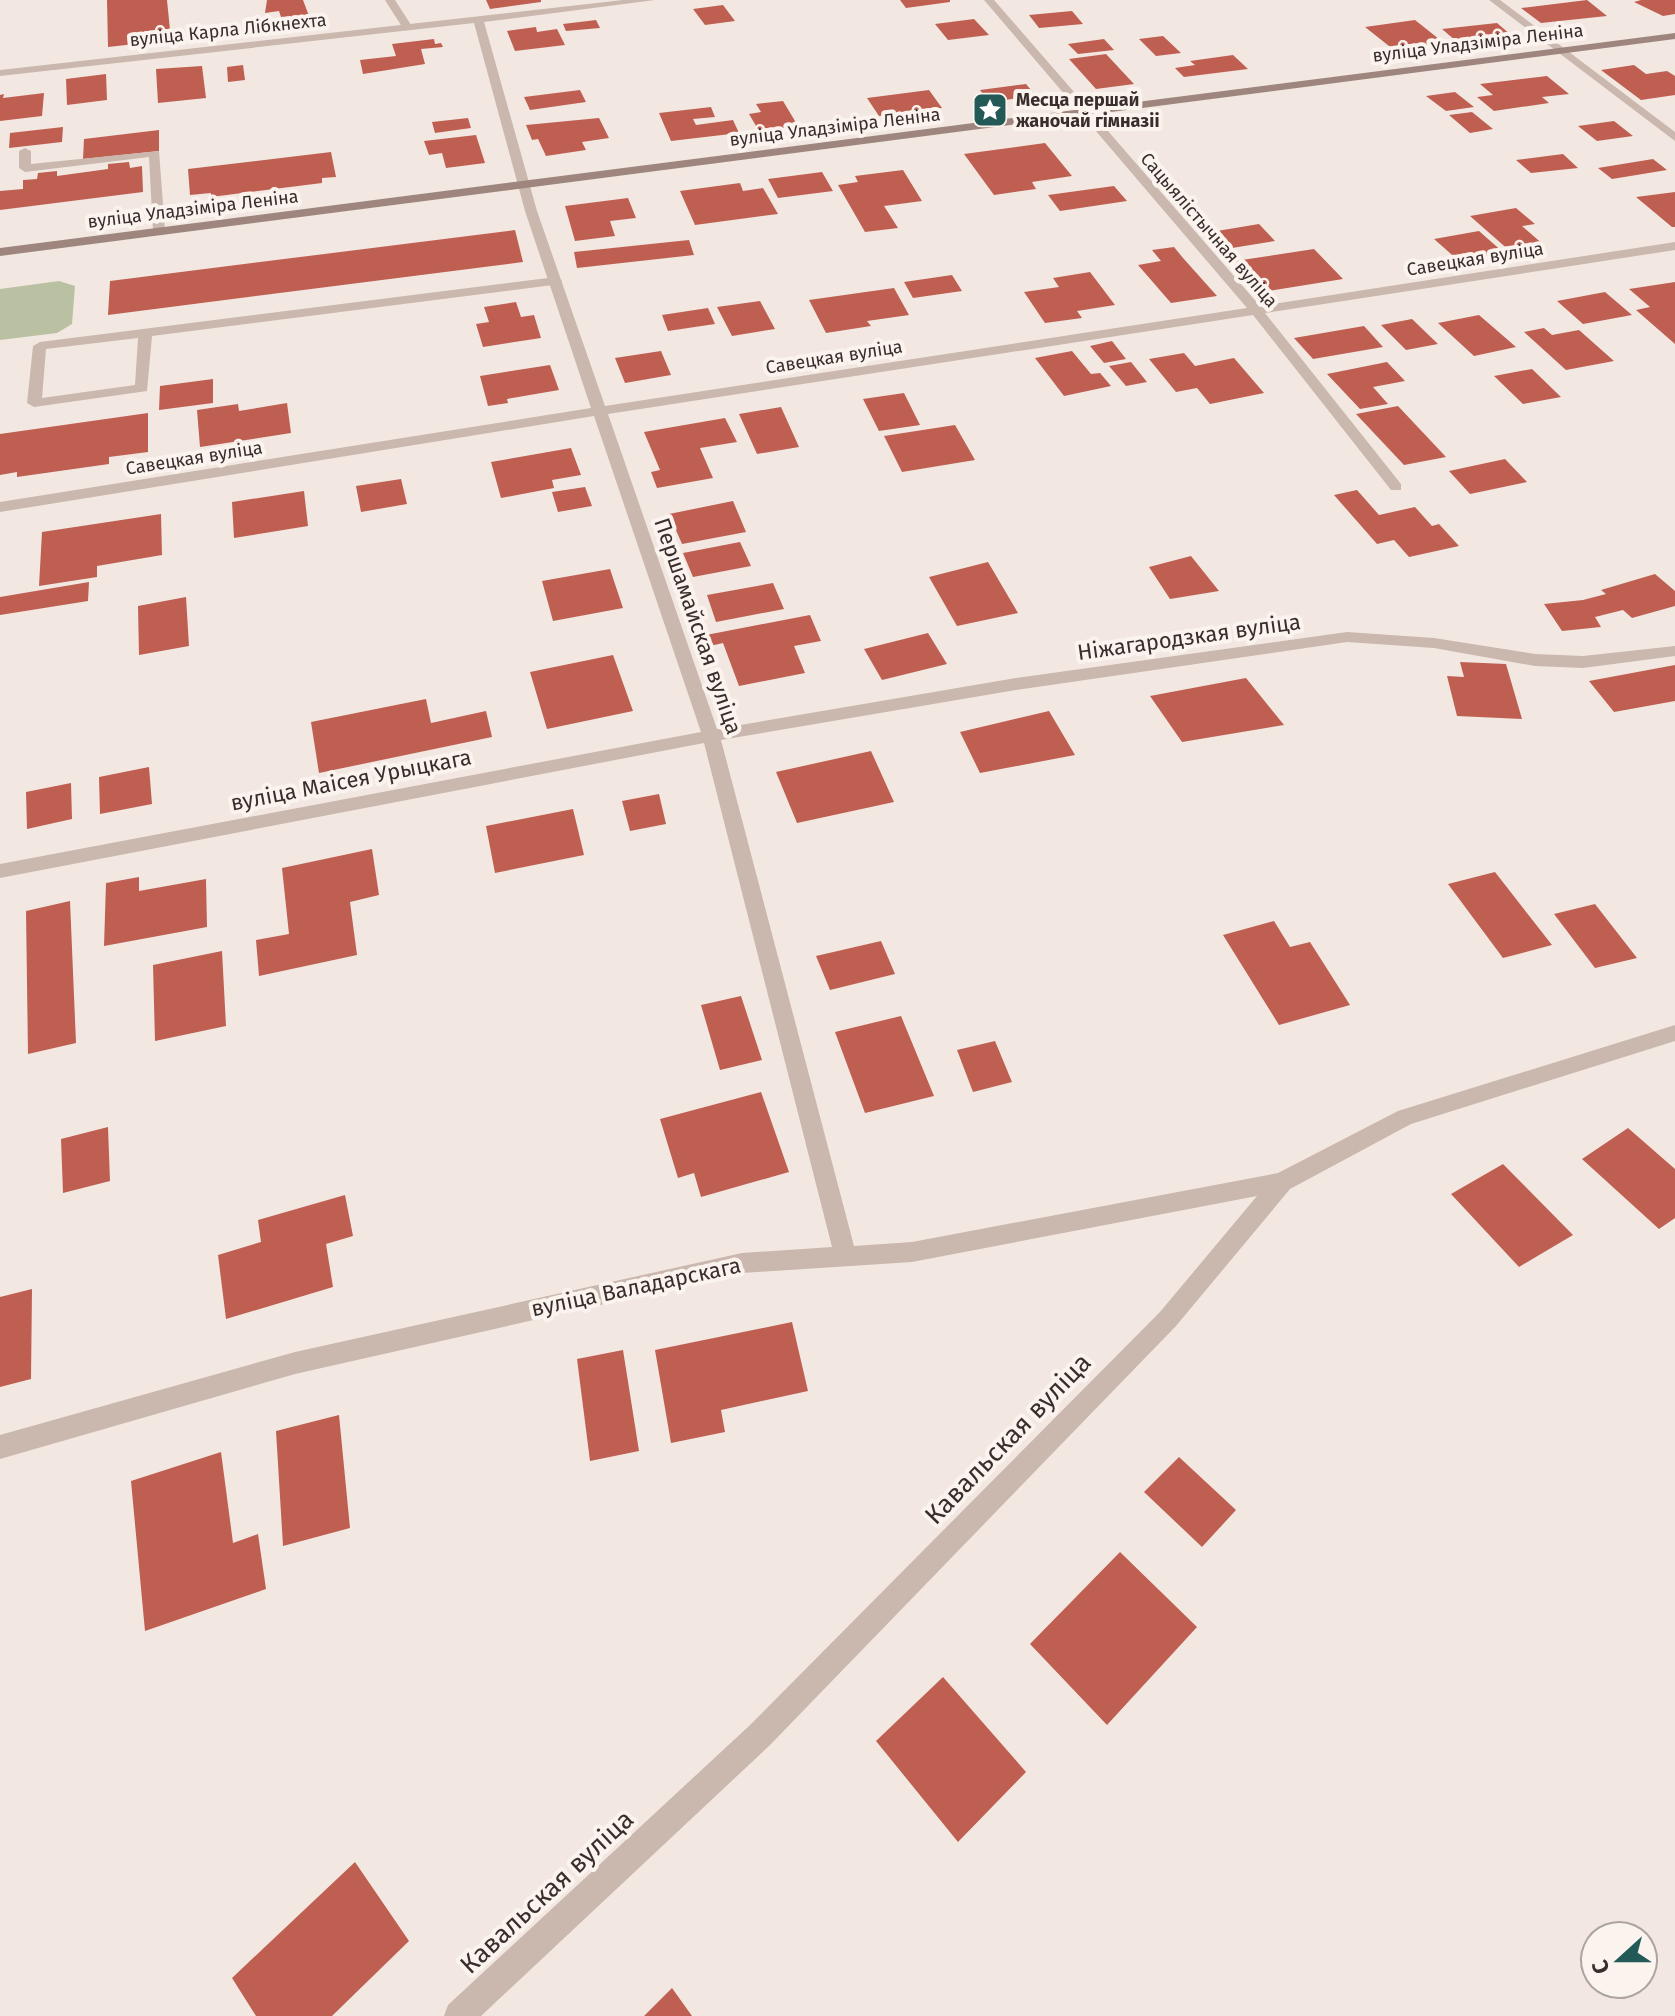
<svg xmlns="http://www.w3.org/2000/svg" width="1675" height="2016" font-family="'Fira Sans',sans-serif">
<rect width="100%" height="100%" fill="#f2e8e1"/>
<path fill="#bac1a2" d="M 59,281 L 75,286 L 72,324 L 57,333 L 0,340 L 0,289 Z"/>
<path fill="#bf5f52" d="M 107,0 L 167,0 L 171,40 L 108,47 Z
M 267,0 L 303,0 L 309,16 L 282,20 L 279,11 L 265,13 Z
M 486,0 L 541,0 L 541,2 L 490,9 Z
M 900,0 L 950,0 L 950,2 L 906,8 Z
M 1587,0 L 1607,16 L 1541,23 L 1521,8 Z
M 1641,0 L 1675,0 L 1675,14 L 1663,16 L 1634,2 Z
M 723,5 L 735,21 L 705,25 L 693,9 Z
M 1072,11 L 1083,24 L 1039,28 L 1029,15 Z
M 974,19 L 989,35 L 948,40 L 935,24 Z
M 596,20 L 600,28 L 566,31 L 563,24 Z
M 1415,20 L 1444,43 L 1394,50 L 1365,27 Z
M 1497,23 L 1511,35 L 1456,41 L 1442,29 Z
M 536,27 L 537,32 L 557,29 L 565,45 L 515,51 L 507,31 Z
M 1163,36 L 1181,53 L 1156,56 L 1139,39 Z
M 434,39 L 435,44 L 441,43 L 443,47 L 421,49 L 425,64 L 363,74 L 360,60 L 396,56 L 392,44 Z
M 1104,39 L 1114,50 L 1078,54 L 1068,44 Z
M 1106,54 L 1134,84 L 1096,89 L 1069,59 Z
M 1233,55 L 1248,69 L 1184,77 L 1175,68 L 1195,65 L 1190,61 Z
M 243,65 L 245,80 L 228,82 L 227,67 Z
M 1634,65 L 1646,74 L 1667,71 L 1675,76 L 1675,95 L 1641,100 L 1601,70 Z
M 202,66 L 206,98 L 158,103 L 156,69 Z
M 106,74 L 107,100 L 67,105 L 66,79 Z
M 1547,76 L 1569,94 L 1542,97 L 1549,103 L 1494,111 L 1477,97 L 1493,95 L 1480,84 Z
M 1026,84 L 1036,96 L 989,102 L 980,90 Z
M 580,90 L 586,102 L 530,110 L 524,97 Z
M 929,90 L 942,108 L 879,116 L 867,98 Z
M 1455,92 L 1474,107 L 1446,111 L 1426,96 Z
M 44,93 L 42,116 L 0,121 L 0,95 L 4,94 L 3,98 Z
M 783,101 L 798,126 L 759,131 L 749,114 L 761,112 L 756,104 Z
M 711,107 L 715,117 L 693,119 L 696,125 L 733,120 L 739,133 L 671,141 L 659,113 Z
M 1472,112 L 1493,129 L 1470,133 L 1449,115 Z
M 468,118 L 471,128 L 435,133 L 432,122 Z
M 599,118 L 609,138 L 582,142 L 586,150 L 546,156 L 538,139 L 532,140 L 526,125 Z
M 1614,121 L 1633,136 L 1597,141 L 1578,126 Z
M 63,127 L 62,142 L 9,148 L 10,133 Z
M 159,130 L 159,151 L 83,159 L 84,139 Z
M 476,135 L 485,163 L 446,168 L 442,153 L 429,155 L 424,141 Z
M 1045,143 L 1072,176 L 1032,182 L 1036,189 L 994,195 L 964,154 Z
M 331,152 L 336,177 L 322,178 L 322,183 L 211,197 L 211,193 L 190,195 L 188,169 Z
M 1563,154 L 1578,168 L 1531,173 L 1516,160 Z
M 1653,159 L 1667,170 L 1612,179 L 1598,168 Z
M 129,162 L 130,168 L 142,166 L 143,192 L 0,210 L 0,191 L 23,189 L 23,180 L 37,179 L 38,173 L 57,171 L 57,176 L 108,169 L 108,164 Z
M 903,170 L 922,201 L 884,206 L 898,228 L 865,232 L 838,185 L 858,182 L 855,176 Z
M 822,172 L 833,191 L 778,198 L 768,179 Z
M 740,183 L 743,191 L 763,188 L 778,214 L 695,225 L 680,191 Z
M 1114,186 L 1127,201 L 1060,211 L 1048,195 Z
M 1675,192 L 1675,227 L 1672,227 L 1636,197 Z
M 628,198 L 636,218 L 610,221 L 615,236 L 575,241 L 565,206 Z
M 1516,208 L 1535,224 L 1522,226 L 1545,246 L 1511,252 L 1470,216 Z
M 1259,224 L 1275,241 L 1232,248 L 1217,231 Z
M 515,230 L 523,262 L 108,315 L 110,281 Z
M 1479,231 L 1504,253 L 1459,261 L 1434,239 Z
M 689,240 L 694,255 L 577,268 L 574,252 Z
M 1174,247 L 1183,258 L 1217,296 L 1171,303 L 1138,265 L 1161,261 L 1152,250 Z
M 1314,249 L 1343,279 L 1263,292 L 1235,261 Z
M 1090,272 L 1115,305 L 1077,311 L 1082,318 L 1045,323 L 1024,292 L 1059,287 L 1053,278 Z
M 952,275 L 962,291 L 913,298 L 904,282 Z
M 1675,282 L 1675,344 L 1636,310 L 1650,307 L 1629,289 Z
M 894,288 L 909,315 L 867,321 L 871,326 L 826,333 L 809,300 Z
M 1605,292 L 1632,315 L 1583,324 L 1557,301 Z
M 760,301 L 775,329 L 732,336 L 717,307 Z
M 516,302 L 521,317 L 534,315 L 541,338 L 483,347 L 476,324 L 489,322 L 484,307 Z
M 708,308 L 715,324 L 668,331 L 662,315 Z
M 1479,315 L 1516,347 L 1474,356 L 1438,323 Z
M 1412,319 L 1438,344 L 1406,350 L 1381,325 Z
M 1364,326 L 1383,347 L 1313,359 L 1294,338 Z
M 1544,328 L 1552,335 L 1579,330 L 1614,361 L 1566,370 L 1524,332 Z
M 1112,341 L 1126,359 L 1104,363 L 1090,346 Z
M 661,351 L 671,375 L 625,383 L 615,358 Z
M 1072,351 L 1091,374 L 1100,373 L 1111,386 L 1064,396 L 1035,358 Z
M 1184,353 L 1195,366 L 1234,358 L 1264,393 L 1210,404 L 1197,388 L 1176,392 L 1149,359 Z
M 1131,362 L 1147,382 L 1126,386 L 1109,366 Z
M 1387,362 L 1405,381 L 1373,387 L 1388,404 L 1360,409 L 1327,374 Z
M 550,365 L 559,390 L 507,399 L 508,403 L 488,406 L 480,376 Z
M 1532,369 L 1561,397 L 1523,404 L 1494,376 Z
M 213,379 L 213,403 L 159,410 L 160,386 Z
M 904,393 L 920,425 L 879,431 L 863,399 Z
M 287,403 L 291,433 L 200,447 L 197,410 L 238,404 L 239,411 Z
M 1398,406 L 1446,457 L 1404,465 L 1356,414 Z
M 781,407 L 799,447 L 757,454 L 739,414 Z
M 148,413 L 148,452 L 109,457 L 109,464 L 17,477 L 17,472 L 0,475 L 0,434 Z
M 725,418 L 737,442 L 700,448 L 713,478 L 657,488 L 651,472 L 660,470 L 644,432 Z
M 955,425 L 975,460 L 902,472 L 884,436 Z
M 571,448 L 581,475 L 552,480 L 554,488 L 501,498 L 491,462 Z
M 1505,459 L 1527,482 L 1470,494 L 1449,471 Z
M 401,479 L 407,504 L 361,512 L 356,486 Z
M 585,487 L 592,506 L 558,512 L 552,492 Z
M 1357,490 L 1379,515 L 1415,507 L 1432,526 L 1439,524 L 1459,546 L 1409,557 L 1394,540 L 1377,544 L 1334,495 Z
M 304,491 L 308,526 L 234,538 L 232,502 Z
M 733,501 L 746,532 L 682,544 L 669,514 Z
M 161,514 L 162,555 L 97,566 L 97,577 L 39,586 L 42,532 Z
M 740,542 L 751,566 L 693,577 L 683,553 Z
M 1191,556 L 1219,591 L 1170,599 L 1149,567 Z
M 988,562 L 1018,613 L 957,626 L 929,577 Z
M 610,569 L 623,608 L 553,621 L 542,581 Z
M 1655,574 L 1675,591 L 1675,606 L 1632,618 L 1623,610 L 1595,617 L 1601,627 L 1562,631 L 1544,604 L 1583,600 L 1606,594 L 1601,590 Z
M 89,582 L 88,601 L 0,615 L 0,597 Z
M 773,583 L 784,609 L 716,622 L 707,595 Z
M 186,597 L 189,646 L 139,655 L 138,606 Z
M 810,615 L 821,641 L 794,646 L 805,673 L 739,686 L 723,643 L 710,646 L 706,635 Z
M 928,633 L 947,664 L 882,680 L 864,649 Z
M 613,655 L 633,711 L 547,729 L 530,672 Z
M 1460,662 L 1506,664 L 1522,719 L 1457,716 L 1447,676 L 1464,677 Z
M 1675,665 L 1675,701 L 1614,712 L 1589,681 Z
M 1246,678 L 1284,725 L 1182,742 L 1150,696 Z
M 426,699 L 431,723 L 486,711 L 492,737 L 319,773 L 311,722 Z
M 1049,711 L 1075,755 L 980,773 L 960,732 Z
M 871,751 L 894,802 L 797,823 L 776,772 Z
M 149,767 L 152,804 L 100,814 L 99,777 Z
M 71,783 L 72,819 L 27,829 L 26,792 Z
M 659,794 L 666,824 L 630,831 L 622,801 Z
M 573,809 L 584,855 L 495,873 L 486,826 Z
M 372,849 L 379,895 L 350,902 L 357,955 L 259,976 L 256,940 L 289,934 L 282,868 Z
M 1495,872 L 1552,945 L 1503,958 L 1448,884 Z
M 139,877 L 139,891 L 206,879 L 207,927 L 104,946 L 106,883 Z
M 70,901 L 76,1043 L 28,1054 L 26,911 Z
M 1595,904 L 1637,958 L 1595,968 L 1554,914 Z
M 1274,921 L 1290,947 L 1310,942 L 1350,1005 L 1279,1025 L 1223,935 Z
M 881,941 L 895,974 L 830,990 L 816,956 Z
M 222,951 L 226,1026 L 155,1041 L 153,965 Z
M 741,996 L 762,1060 L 720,1070 L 701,1005 Z
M 901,1016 L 934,1096 L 865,1113 L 835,1032 Z
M 995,1041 L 1012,1082 L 973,1092 L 957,1050 Z
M 761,1092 L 789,1172 L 701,1197 L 694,1173 L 678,1178 L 660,1119 Z
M 108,1127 L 110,1181 L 63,1193 L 61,1139 Z
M 1628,1128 L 1675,1169 L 1675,1218 L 1659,1229 L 1582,1159 Z
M 1503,1164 L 1573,1235 L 1519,1267 L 1451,1194 Z
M 345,1195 L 353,1236 L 326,1244 L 333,1287 L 226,1319 L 218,1255 L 261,1242 L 258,1220 Z
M 32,1289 L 31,1379 L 0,1387 L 0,1297 Z
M 792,1322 L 808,1391 L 721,1410 L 725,1432 L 671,1443 L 655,1350 Z
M 623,1350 L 639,1451 L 590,1461 L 577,1359 Z
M 339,1415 L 350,1528 L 283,1546 L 276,1431 Z
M 221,1452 L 233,1543 L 258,1534 L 266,1589 L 145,1631 L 131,1481 Z
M 1179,1457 L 1236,1510 L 1202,1547 L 1144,1492 Z
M 1120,1552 L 1197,1627 L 1107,1725 L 1030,1644 Z
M 943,1677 L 1026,1772 L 958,1842 L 876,1741 Z
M 355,1862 L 409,1941 L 332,2016 L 256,2016 L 232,1978 Z
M 672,1988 L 692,2016 L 644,2016 Z"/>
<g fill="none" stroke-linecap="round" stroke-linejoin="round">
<path fill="#cab7ad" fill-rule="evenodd" d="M 385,0 L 395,0 L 413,28 L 412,30 L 404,30 Z
M 25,148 L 31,151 L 31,164 L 159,151 L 165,231 L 159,235 L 153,231 L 149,157 L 25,172 L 19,168 L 19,151 Z
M 556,277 L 562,281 L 561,284 L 152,336 L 147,391 L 34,407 L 27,403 L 33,346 L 40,342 ZM 138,338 L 135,385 L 42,398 L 46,349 Z"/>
<path fill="#cab7ad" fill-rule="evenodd" d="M 623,0 L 655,0 L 484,22 L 537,211 L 605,406 L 1247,308 L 984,0 L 994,0 L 1260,306 L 1675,242 L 1675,250 L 1265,313 L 1401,484 L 1401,490 L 1391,490 L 1253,315 L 608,414 L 717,729 L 1016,678 L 1347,632 L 1434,638 L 1535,654 L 1583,656 L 1675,646 L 1675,656 L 1583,668 L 1535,666 L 1434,648 L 1347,642 L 1016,690 L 721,740 L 854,1246 L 912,1242 L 1278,1173 L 1398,1111 L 1675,1025 L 1675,1041 L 1411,1124 L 1290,1189 L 1176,1326 L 769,1746 L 481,2016 L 444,2016 L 448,2005 L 749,1726 L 1160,1312 L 1257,1196 L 912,1262 L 742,1273 L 295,1374 L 0,1459 L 0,1435 L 295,1352 L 742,1253 L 832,1247 L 704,743 L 0,878 L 0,864 L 701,732 L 594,416 L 0,512 L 0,502 L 591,408 L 525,211 L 474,23 L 0,76 L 0,70 Z
M 1489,0 L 1500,0 L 1675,132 L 1675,141 Z"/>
<path fill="#9e867f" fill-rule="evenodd" d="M 1675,33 L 1675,39 L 0,256 L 0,248 Z"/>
</g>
<defs>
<symbol id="sight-square" viewBox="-11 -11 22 22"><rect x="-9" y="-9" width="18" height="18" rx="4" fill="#235956" stroke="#faf3ee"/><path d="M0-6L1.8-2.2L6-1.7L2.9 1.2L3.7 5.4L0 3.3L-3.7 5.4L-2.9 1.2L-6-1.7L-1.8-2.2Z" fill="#fff"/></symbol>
</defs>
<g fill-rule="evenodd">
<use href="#sight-square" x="970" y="90" width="40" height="40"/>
</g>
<g text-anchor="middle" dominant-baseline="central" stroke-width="8" stroke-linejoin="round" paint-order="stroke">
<g font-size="18" fill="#392e2b" stroke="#faf3ee">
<text transform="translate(228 30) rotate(-6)">вуліца Карла Лібкнехта</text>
<text transform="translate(1478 43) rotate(-7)">вуліца Уладзіміра Леніна</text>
<text transform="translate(835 127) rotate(-7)">вуліца Уладзіміра Леніна</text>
<text transform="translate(193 209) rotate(-7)">вуліца Уладзіміра Леніна</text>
<text transform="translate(1209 230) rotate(49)">Сацыялістычная вуліца</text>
<text transform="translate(1475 259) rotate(-9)">Савецкая вуліца</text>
<text transform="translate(834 357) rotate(-9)">Савецкая вуліца</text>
<text transform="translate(194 458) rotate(-9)">Савецкая вуліца</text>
</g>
<g font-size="18" font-weight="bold" fill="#392e2b" stroke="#faf3ee" text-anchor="start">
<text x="1016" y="100">Месца першай<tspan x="1016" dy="21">жаночай гімназіі</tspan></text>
</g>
<g font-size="22" fill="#392e2b" stroke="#faf3ee">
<text transform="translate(698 626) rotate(71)">Першамайская вуліца</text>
<text transform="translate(1189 637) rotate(-8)">Ніжагародзкая вуліца</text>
<text transform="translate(351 780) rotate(-11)">вуліца Маісея Урыцкага</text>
<text transform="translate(636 1287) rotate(-12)">вуліца Валадарскага</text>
</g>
<g font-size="26" fill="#392e2b" stroke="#faf3ee">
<text transform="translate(1008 1439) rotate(-46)">Кавальская вуліца</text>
<text transform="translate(547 1892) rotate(-43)">Кавальская вуліца</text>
</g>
</g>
<g transform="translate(1619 1960) rotate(249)"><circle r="38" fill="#faf3ee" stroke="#ada4a0" stroke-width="2"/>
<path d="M0-6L14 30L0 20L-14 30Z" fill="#235956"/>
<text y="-12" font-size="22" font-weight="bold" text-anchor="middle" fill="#392e2b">С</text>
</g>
</svg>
